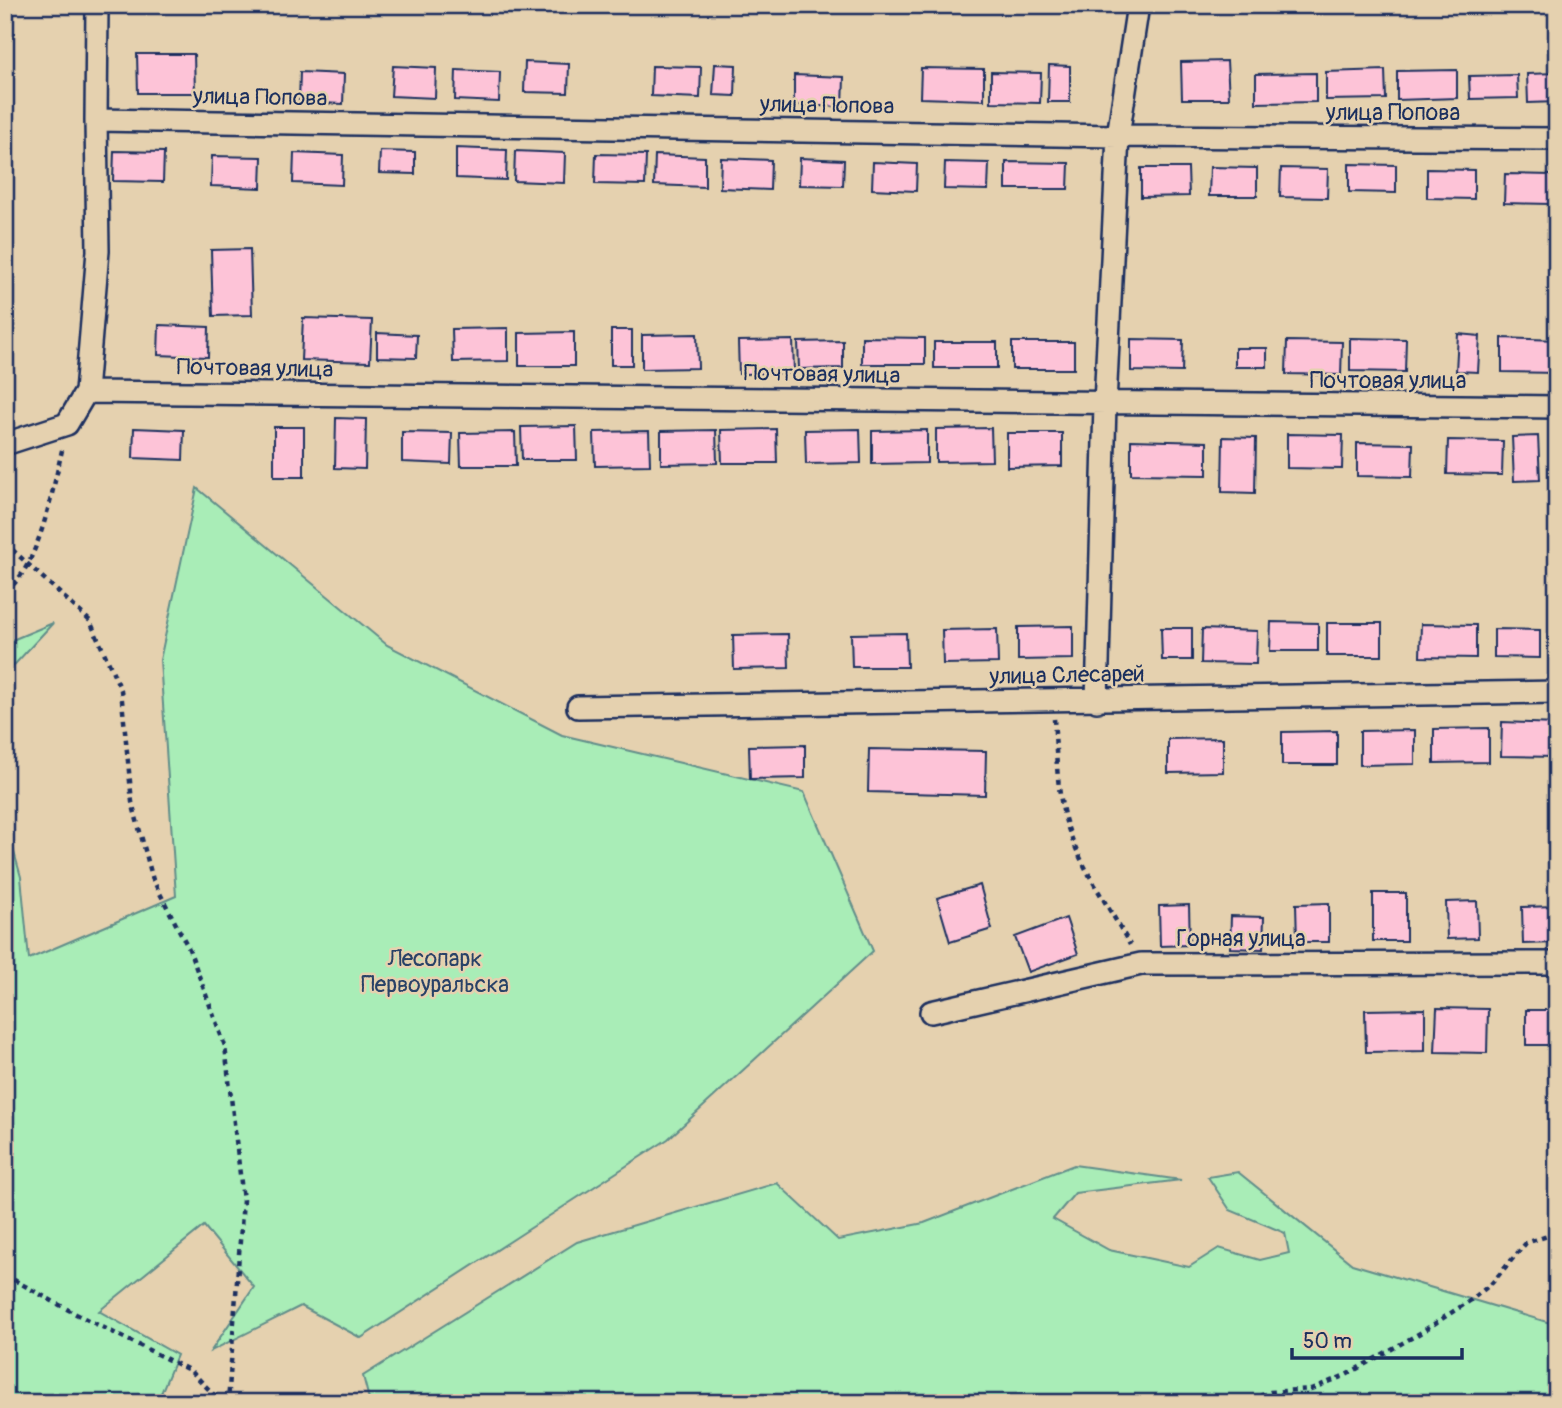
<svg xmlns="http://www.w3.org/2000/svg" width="1562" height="1408" font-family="Pangolin,sans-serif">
<rect width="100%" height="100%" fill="#e5d1af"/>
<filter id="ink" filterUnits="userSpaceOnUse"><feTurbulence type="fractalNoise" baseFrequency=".0143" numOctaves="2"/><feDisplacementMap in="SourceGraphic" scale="14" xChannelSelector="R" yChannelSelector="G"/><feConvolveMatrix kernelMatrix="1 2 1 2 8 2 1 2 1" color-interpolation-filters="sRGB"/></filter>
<g filter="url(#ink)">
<path fill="#a9edb7" stroke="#628e8a" stroke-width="2" d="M 197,488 L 387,645 L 562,735 L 804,792 L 873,951 L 668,1139 L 361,1338 L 301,1306 L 211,1351 L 254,1287 L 204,1226 L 99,1311 L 177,1355 L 157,1403 L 5,1403 L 5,820 L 21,877 L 29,959 L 176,896 L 160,660 Z
M 53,623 L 5,675 L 5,643 Z
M 1074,1165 L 1181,1180 L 1075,1193 L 1053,1219 L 1109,1250 L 1189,1267 L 1219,1248 L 1260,1260 L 1289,1253 L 1285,1233 L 1230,1210 L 1208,1177 L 1238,1172 L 1352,1264 L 1557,1325 L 1557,1403 L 370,1403 L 363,1376 L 577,1242 L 777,1183 L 838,1240 L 924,1223 Z"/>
<path fill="#fdc3d7" stroke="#1b2f5e" stroke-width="2" d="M 137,54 L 194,54 L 195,93 L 138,93 Z
M 1227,61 L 1229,99 L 1182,99 L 1181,62 Z
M 525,62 L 569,64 L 568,93 L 524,92 Z
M 715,64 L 736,65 L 735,96 L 713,95 Z
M 1049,65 L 1070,66 L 1070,102 L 1048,102 Z
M 393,66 L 436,68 L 435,98 L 391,96 Z
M 652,66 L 701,67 L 700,98 L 651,96 Z
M 921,68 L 984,69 L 984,100 L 920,98 Z
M 456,70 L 500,72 L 499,102 L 455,100 Z
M 1385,70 L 1386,99 L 1326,100 L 1326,72 Z
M 1457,70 L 1457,98 L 1397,100 L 1397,71 Z
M 300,72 L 344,74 L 343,104 L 299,102 Z
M 991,72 L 1041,73 L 1040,103 L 991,102 Z
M 1316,73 L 1316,102 L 1256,103 L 1256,74 Z
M 1557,73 L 1557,102 L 1528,103 L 1527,74 Z
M 794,75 L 844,77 L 843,107 L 794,105 Z
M 1517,75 L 1518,98 L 1470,99 L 1469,76 Z
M 456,148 L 507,150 L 506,180 L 456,178 Z
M 114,151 L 164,152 L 163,182 L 113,181 Z
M 380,151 L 415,152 L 415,174 L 379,173 Z
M 515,151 L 565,153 L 564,183 L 514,181 Z
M 294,153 L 343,155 L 342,185 L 293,183 Z
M 596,154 L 646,155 L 645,185 L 595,184 Z
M 655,155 L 705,157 L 705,187 L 654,185 Z
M 212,156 L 262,157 L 261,188 L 211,186 Z
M 721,158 L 771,160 L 770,190 L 720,188 Z
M 800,158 L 844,160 L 843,186 L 799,185 Z
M 873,162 L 917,164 L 916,191 L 872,189 Z
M 945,162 L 989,163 L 988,190 L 944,189 Z
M 1006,162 L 1069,163 L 1068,189 L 1006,189 Z
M 1349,164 L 1396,165 L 1396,193 L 1349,192 Z
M 1210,167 L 1257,168 L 1257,196 L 1209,196 Z
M 1141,168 L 1188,168 L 1189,196 L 1141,197 Z
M 1281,168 L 1328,169 L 1327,198 L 1280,197 Z
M 1427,169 L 1474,170 L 1474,199 L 1427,198 Z
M 1505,174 L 1552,175 L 1551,204 L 1504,203 Z
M 250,249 L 252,315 L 213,316 L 211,250 Z
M 303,318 L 372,320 L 370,362 L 301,360 Z
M 159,325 L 209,327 L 208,357 L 158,355 Z
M 508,328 L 508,361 L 453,362 L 452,329 Z
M 611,330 L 632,330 L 632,365 L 611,365 Z
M 574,332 L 574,366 L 519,366 L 519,333 Z
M 377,333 L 417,335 L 416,358 L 377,357 Z
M 697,334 L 698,368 L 642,369 L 642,335 Z
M 1458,334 L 1480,336 L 1478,372 L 1456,371 Z
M 862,337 L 925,338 L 925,364 L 862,364 Z
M 1350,338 L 1406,339 L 1405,372 L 1350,371 Z
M 1502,338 L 1557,340 L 1557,373 L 1502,372 Z
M 1131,339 L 1183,340 L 1182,372 L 1131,371 Z
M 793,340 L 794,373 L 739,374 L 738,341 Z
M 843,341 L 843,368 L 799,369 L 798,342 Z
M 1287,341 L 1342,342 L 1341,375 L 1286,374 Z
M 934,342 L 997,342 L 997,368 L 934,368 Z
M 1012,342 L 1074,342 L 1074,369 L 1012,369 Z
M 1235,348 L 1267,348 L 1267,367 L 1235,367 Z
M 336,418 L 366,419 L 365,469 L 335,468 Z
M 576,426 L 577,460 L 522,460 L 521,427 Z
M 274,427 L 304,427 L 304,477 L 274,477 Z
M 134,428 L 184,430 L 183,460 L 133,458 Z
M 991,428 L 992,461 L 936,462 L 936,429 Z
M 776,429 L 777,463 L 722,463 L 721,430 Z
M 860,429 L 861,463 L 806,464 L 805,430 Z
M 716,430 L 717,463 L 661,464 L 661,431 Z
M 927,430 L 927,463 L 872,464 L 872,431 Z
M 649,431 L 650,465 L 595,466 L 594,432 Z
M 402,432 L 452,433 L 451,464 L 402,462 Z
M 515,432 L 516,466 L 461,466 L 460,433 Z
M 1007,433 L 1062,433 L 1062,466 L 1007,467 Z
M 1287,434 L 1343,435 L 1342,469 L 1287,468 Z
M 1538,436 L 1540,480 L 1514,481 L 1512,437 Z
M 1223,437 L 1256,438 L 1255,493 L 1222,492 Z
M 1131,440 L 1207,442 L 1207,475 L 1131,474 Z
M 1448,440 L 1503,441 L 1502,475 L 1447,474 Z
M 1357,443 L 1413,444 L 1412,477 L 1357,476 Z
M 1271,622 L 1318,623 L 1318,651 L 1270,651 Z
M 1327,623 L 1382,623 L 1382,656 L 1327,656 Z
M 1421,624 L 1476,625 L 1476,658 L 1420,657 Z
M 1073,626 L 1073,659 L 1018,660 L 1018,627 Z
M 1161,628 L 1192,628 L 1192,660 L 1162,660 Z
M 997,629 L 998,663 L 943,664 L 942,630 Z
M 1202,629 L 1257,631 L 1256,664 L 1201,663 Z
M 1494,629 L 1540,630 L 1540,658 L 1494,657 Z
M 906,633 L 907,667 L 852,667 L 851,634 Z
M 788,634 L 789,668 L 734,669 L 733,635 Z
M 1502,722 L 1557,724 L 1556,757 L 1501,756 Z
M 1489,728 L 1489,762 L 1434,763 L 1434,729 Z
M 1415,730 L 1415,764 L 1360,765 L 1360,731 Z
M 1337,731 L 1337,765 L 1282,765 L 1282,732 Z
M 1223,738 L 1223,772 L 1168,773 L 1168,739 Z
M 805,745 L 805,778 L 750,779 L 749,746 Z
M 869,749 L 986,751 L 985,795 L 868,792 Z
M 980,885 L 992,929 L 950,942 L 937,898 Z
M 1373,893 L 1406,893 L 1406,941 L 1373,941 Z
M 1477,901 L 1478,938 L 1447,939 L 1446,902 Z
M 1329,903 L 1329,942 L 1297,942 L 1296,904 Z
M 1189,905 L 1190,945 L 1160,946 L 1159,906 Z
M 1557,906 L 1557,943 L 1523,944 L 1522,907 Z
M 1231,916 L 1264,917 L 1263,949 L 1230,948 Z
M 1066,918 L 1078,954 L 1028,972 L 1015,937 Z
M 1437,1008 L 1488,1009 L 1487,1053 L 1435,1052 Z
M 1425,1009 L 1425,1051 L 1366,1052 L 1365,1010 Z
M 1526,1010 L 1557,1010 L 1557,1045 L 1526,1045 Z"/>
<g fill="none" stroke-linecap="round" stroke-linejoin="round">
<defs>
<path id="street" d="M 96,120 L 1118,136 L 1557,139
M 86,392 L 1557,407
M 5,444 L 67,424 L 86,392 L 98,251 L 96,120 L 97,5
M 1097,701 L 1105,404 L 1118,136 L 1138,5
M 578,707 L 1557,692
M 931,1012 L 1141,964 L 1557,963"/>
</defs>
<use href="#street" stroke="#1b2f5e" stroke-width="26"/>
<path stroke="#1b2f5e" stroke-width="4.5" stroke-dasharray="5 5" stroke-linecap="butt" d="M 5,543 L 90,621 L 121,690 L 132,802 L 153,880 L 189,949 L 225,1046 L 243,1200 L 228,1403
M 5,591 C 39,571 54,483 63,446
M 1054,719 C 1057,755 1056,796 1069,831 C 1083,871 1110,908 1130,945
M 5,1275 L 76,1314 L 191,1371 L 222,1403
M 1242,1403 L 1270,1392 L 1311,1389 L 1346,1375 L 1420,1333 L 1471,1300 L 1492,1283 L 1526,1243 L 1557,1233"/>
<use href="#street" stroke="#e5d1af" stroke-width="21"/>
</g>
</g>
<g text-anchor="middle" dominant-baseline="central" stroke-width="5" stroke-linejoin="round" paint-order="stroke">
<g font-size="23" fill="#1b2f5e" stroke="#e5d1af">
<text transform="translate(260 97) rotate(1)">улица Попова</text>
<text transform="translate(827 105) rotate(1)">улица Попова</text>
<text x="1393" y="112">улица Попова</text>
<text transform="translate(255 368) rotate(1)">Почтовая улица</text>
<text transform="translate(822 374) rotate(1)">Почтовая улица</text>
<text x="1388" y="380">Почтовая улица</text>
<text transform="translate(1067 675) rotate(-1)">улица Слесарей</text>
<text x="1241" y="938">Горная улица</text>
</g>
<g font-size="23" fill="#294267" stroke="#e5d1af">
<text x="435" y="958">Лесопарк<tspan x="435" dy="26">Первоуральска</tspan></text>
</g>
</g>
<rect width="1562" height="1408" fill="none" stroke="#e5d1af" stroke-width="28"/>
<rect x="14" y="14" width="1534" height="1380" fill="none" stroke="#1b2f5e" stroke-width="2.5" filter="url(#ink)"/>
<path d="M1292 1348v10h170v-10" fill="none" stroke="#1b2f5e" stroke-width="3.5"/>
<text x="1303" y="1348" font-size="21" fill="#1b2f5e" stroke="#e5d1af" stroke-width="5" paint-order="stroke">50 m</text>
</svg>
